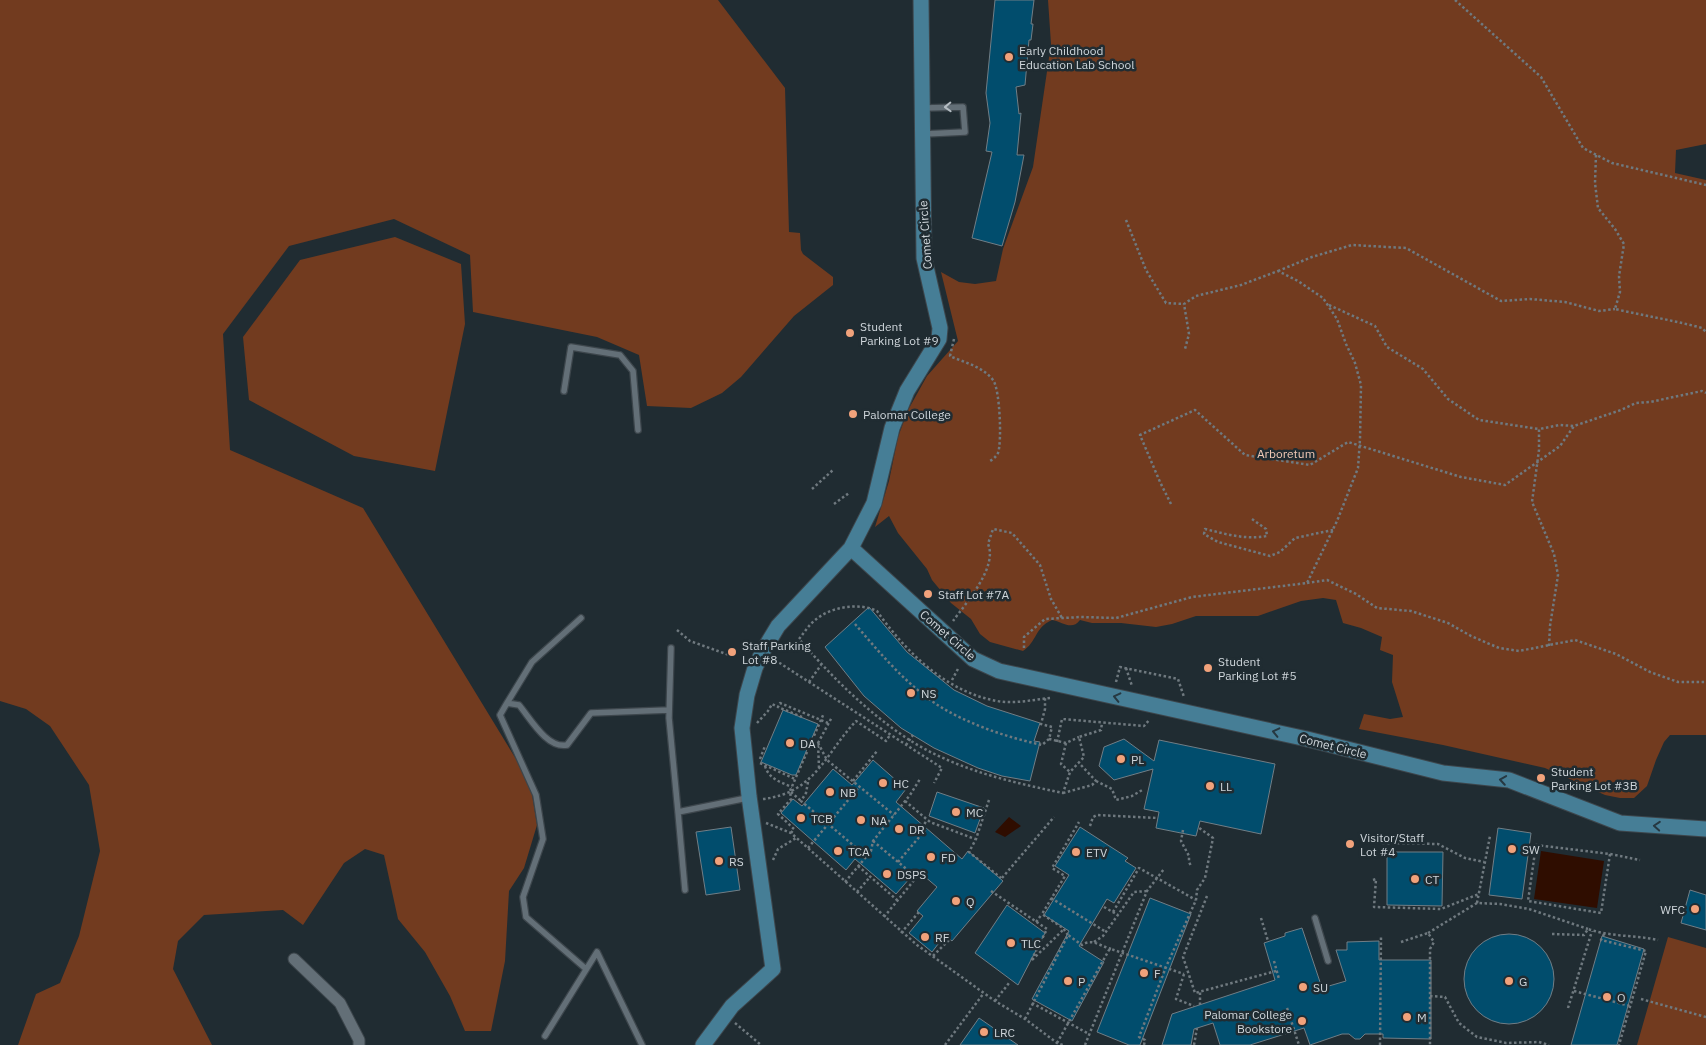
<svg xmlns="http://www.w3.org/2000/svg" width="1706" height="1045" font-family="'IBM Plex Sans',sans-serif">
<rect width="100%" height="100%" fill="#202c32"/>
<path fill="#723b1f" d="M 0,0 L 718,0 L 785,88 L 789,232 L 800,233 L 801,250 L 803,254 L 833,277 L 833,285 L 794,316 L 741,377 L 722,393 L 691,408 L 647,406 L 639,355 L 597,337 L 473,312 L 470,255 L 394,219 L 289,246 L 223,334 L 230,450 L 363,508 L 530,782 L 537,825 L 524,868 L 509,891 L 505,961 L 491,1031 L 465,1031 L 450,996 L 425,952 L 398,919 L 384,855 L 365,849 L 344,863 L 303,925 L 283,910 L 204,915 L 178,941 L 173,969 L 212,1045 L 18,1045 L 36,994 L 60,983 L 79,936 L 100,851 L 89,785 L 50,726 L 26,709 L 0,701 Z
M 1048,0 L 1706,0 L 1706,144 L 1676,150 L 1675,173 L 1706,180 L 1706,735 L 1670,735 L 1664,742 L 1656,760 L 1647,786 L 1634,798 L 1620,798 L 1605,795 L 1545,768 L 1443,745 L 1359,729 L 1364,714 L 1390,719 L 1403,717 L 1392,682 L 1393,655 L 1380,650 L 1382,637 L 1361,628 L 1343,623 L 1336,600 L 1323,598 L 1301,601 L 1258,616 L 1196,616 L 1172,624 L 1156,627 L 1121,623 L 1092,623 L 1080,620 C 1072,631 1063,622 1052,620 C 1035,627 1037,642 1023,651 L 990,642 L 980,634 L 971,619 L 951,603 L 932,580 L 927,569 L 898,533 L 889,516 L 875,527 L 889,481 L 898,437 L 908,410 L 927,376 L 958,341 L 941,272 L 959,282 L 975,284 L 996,281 L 1003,249 L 1033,167 L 1051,44 Z
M 395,237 L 461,264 L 465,324 L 435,471 L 354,456 L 249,400 L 243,337 L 300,260 Z
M 1668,937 L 1706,948 L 1706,1045 L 1637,1045 Z"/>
<path fill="#2f0d00" d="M 1009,817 L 1021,826 L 1005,837 L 995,832 Z
M 1541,851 L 1604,861 L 1597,908 L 1534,899 Z"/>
<path fill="#014d6d" stroke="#717e86" d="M 995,0 L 1034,0 L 1031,24 L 1033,24 L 1031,40 L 1029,40 L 1025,85 L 1016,87 L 1019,114 L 1021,113 L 1017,155 L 1024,155 L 1015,202 L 1002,246 L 972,238 L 992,152 L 986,151 L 990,123 L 986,93 Z
M 869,607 L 907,652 L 954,690 L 987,706 L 1040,723 L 1034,741 L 1040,742 L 1030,781 L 1002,776 L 978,768 L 934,748 L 901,728 L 864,696 L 825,647 Z
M 783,710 L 818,724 L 796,775 L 792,775 L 761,762 Z
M 1124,739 L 1154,761 L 1159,740 L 1275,764 L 1261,834 L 1200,821 L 1196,836 L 1156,828 L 1159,812 L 1144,809 L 1153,769 L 1114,780 L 1099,766 L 1104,747 Z
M 873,760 L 906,789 L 896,802 L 962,859 L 968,851 L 1003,881 L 952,941 L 945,935 L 932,952 L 909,933 L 923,916 L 917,911 L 937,887 L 917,870 L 896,894 L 855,859 L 846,870 L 781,813 L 793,799 L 802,806 L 833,769 L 852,785 Z
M 937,792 L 984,808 L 975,833 L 929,816 Z
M 731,827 L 740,890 L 706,895 L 696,832 Z
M 1080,827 L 1128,858 L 1125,861 L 1136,868 L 1114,903 L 1107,899 L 1079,946 L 1104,962 L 1072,1021 L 1032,999 L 1069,931 L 1044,915 L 1069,875 L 1055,866 Z
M 1498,828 L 1531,833 L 1522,899 L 1489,895 Z
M 1387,852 L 1443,852 L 1442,906 L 1387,905 Z
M 1690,890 L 1706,895 L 1706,930 L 1681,923 Z
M 1150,898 L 1191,914 L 1140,1045 L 1129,1045 L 1097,1032 Z
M 1007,905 L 1045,933 L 1018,985 L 975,953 Z
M 1302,928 L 1322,988 L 1346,981 L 1336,950 L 1347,950 L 1347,942 L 1379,941 L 1379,960 L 1431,960 L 1431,1039 L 1383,1038 L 1383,1034 L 1365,1034 L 1360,1039 L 1355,1039 L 1349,1034 L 1342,1034 L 1310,1045 L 1304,1028 L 1250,1045 L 1220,1045 L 1213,1023 L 1194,1029 L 1191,1045 L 1162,1045 L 1172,1014 L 1275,980 L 1264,943 L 1285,936 L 1285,933 Z
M1464 979a45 45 0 1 1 90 0a45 45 0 1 1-90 0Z
M 1602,936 L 1644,949 L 1617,1045 L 1571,1045 Z
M 979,1018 L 1018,1045 L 960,1045 Z"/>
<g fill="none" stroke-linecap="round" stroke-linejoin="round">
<defs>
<path id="lane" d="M 924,134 L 965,132 L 963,107 L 924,108
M 564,391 L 571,347 L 620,355 L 633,371 L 638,430
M 671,648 L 669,718 L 678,812
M 507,703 L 532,662 L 581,618
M 685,890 L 678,812 L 747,798
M 1315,918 L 1328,961
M 586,969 L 526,917 L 523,897 L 543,839 L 536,795 L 500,715 L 507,703 L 519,705 C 530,718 547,749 567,745 L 591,713 L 669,710
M 545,1036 L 597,952 L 642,1045"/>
<path id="street" d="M 294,959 L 340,1003 L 359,1040 L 359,1045"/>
<path id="secondary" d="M 851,548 L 973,659 L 999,671 L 1307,739 L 1443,773 L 1509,780 L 1620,823 L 1706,829
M 703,1045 L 732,1006 L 773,969 L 749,796 L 742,728 L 747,695 L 755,668 L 763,651 L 778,626 L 851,548 L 874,503 L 892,428 L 907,391 L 939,339 L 940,328 L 924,258 L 921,0"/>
</defs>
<use href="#lane" stroke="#3d464c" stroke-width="8"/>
<use href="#street" stroke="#3d464c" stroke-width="13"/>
<use href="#secondary" stroke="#3d464c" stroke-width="17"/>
<path stroke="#6f797f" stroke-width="2.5" stroke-dasharray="2.5 2.5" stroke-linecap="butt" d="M 1455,0 L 1541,77 L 1583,148 L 1612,163 L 1706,185
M 1596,155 L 1595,183 L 1598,208 L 1615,229 L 1624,244 L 1619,276 L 1620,292 L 1615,309 C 1645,316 1673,320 1702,328 L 1706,332
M 1126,220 L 1146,270 L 1166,303 L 1184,304
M 1278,271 L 1312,257 L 1352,245 L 1406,248 L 1501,301 L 1530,299 L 1565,302 L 1599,311 L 1615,309
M 1329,305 L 1375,326 L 1387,347 L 1423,369 L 1448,399 L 1479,420 L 1539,429
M 954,339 L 950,356 C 965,363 982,366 993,380 C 1000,389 1002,442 998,453 C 996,457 993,459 990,461
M 812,489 L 833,470
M 834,504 L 849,493
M 1171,504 L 1160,482 L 1140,435 L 1195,410 L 1245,455 L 1310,465 L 1348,442 L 1461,477 L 1505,485 L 1560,446 L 1574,426
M 1252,519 L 1266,529 L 1267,536 C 1245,540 1226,534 1205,529 L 1204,534 L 1218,542 L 1270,556 L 1280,552 L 1295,538 L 1333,530
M 1307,583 L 1327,580 L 1356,594 L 1377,608 L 1411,611 L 1448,623 L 1471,636 L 1499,648 L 1519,651 L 1575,640 L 1616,654 L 1650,672 L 1678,682 L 1706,682
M 953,621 C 966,603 998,567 988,544 L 993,529 L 1012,533 L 1040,565 L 1051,599 L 1062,618
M 855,624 C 879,652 904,682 936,704 C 967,724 1006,737 1042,745 L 1049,739 L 1052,727 L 1041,724 L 1045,709 L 1045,698
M 677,630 L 690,641 L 729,655
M 1549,646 L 1550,626 L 1558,575 L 1554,554 L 1532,502 L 1539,450 L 1539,429 L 1560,425 L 1574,426 L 1621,410 L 1636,403 L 1650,402 L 1702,391 L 1706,393
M 1024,648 L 1024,637 L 1045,619 L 1081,617 L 1116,618 L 1192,597 L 1307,583 L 1337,521 L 1358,468 L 1360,439 L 1361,385 L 1355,363 L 1346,344 L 1337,319 L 1323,298 L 1298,281 L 1278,271 L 1241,285 L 1196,296 L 1184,304 L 1189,334 L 1185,349
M 775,660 L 942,768 L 934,783
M 1126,668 L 1132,686
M 952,680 L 959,667
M 809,682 L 821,665
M 1116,682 L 1120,667 L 1178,679 L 1184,697
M 1050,698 C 1032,700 1014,704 997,701 C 946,692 906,652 877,611 C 859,602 829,607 814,621 C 808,626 804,633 799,639 C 831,676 867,712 908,739 C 954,769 1010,782 1063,793 L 1070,772 L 1084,757 L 1079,737 L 1101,730 L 1102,723
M 802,717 L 778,707 L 780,703 L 828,723
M 757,723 L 768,711 L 772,704 L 778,707
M 1049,739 L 1066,743 L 1079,737
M 1057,742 L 1062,719 L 1144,726 L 1150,719
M 818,743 L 827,760 L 894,815
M 1066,743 L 1061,764 L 1070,772
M 906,745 L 913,735
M 760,759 L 765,746
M 760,763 L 795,779
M 765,766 C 769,779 780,782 792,787
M 819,768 L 818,743 L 832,717
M 853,781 L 877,751
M 1096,781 L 1112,789 L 1116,800 L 1132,796 L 1144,789
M 808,782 L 806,793 L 801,801 L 866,856
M 791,792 L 801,801
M 1063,793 L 1092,785 L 1096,781 L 1079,763
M 763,799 C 815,793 825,754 856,721 L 886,741 L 890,735
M 989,800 L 976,839 L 969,852 L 1001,878
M 905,801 L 930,822 L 975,839
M 766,823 L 791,833 L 917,945 L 995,1001 L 1025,1019 L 1057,1043 L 1063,1045
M 1090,826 L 1093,817 L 1097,815 L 1158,818
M 1183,830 L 1181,841 L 1189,856 L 1189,862 L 1191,866
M 791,833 L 794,829 L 778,814 L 791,799 L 790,791 L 824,713
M 873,841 L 916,877
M 1382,843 L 1438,844 L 1465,858 L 1484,862
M 808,848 L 860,786
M 1610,854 L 1601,913 L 1528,901 L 1536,845 L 1610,854 L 1640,860
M 773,860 L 778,849 L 796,838
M 898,862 L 926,829 L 923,826 L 927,820
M 858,866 L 897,900
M 1002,878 L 1054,817
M 1373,880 L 1376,879 L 1374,907 L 1441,909 L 1479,894
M 845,882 L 871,851 L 873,841 L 910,795 L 920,779
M 991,891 L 1047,929 L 1031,961 L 1064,929
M 857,892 L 870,877
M 1207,896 L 1183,957 L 1195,993 L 1276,971
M 1051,898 L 1106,932
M 1477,903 L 1490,836
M 1104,907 L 1118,915
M 1113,912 L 1139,868 L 1196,900
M 884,917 L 920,873
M 1261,918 L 1268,941
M 1036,922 L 1042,914
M 901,933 L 919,912
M 1428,933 L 1477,903 L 1500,904 L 1529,909 L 1588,929
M 1552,934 L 1584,935 L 1588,929 C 1611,937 1635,935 1658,940
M 1604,934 L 1601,940 L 1646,951 L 1619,1045
M 1068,935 L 1063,928 L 1042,914 L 1065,876 L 1052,868 L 1079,822
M 1094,942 L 1103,936 L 1134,892 L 1147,891
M 1401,942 L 1428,933 L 1434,942 L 1430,949 L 1430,1045
M 933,956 L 950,939
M 1274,961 L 1279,979
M 1184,974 L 1176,999 L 1194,1006
M 1574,991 L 1630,1006
M 1430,996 L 1445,997 L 1459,1023 L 1477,1037 L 1506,1043 L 1539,1042 L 1549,1045
M 1641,999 L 1706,1017
M 995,1001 L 1009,983
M 1032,1003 L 1089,1034
M 1200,1005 L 1200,992
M 1287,1008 L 1299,1045
M 1568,1008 L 1592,931
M 1025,1019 L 1068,935 L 1082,945 C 1092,938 1100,946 1111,949
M 735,1023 L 761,1045
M 1057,1043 L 1109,950 L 1111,949 L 1184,974
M 945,1045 L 983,994
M 1085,1045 L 1147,891 L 1164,869
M 1144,1045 L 1145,1040 L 1139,1037 L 1166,967 L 1196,900 L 1197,890 L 1205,878 L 1213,838 L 1198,827
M 1194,1045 L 1197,1028
M 1380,1045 L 1381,936"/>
<use href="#lane" stroke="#636f77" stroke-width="5.5"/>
<use href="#street" stroke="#636f77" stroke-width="11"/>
<use href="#secondary" stroke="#467e96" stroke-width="15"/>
</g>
<defs><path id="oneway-chevron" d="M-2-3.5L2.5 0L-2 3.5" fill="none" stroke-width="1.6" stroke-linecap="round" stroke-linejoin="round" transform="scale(1.25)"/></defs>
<use stroke="#b4bcc2" href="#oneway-chevron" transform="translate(948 107) rotate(178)"/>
<g stroke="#263841">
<use href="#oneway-chevron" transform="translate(1117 697) rotate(-167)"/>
<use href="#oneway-chevron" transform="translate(1276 732) rotate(-167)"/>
<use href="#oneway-chevron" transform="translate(1503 780) rotate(-171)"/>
<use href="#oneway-chevron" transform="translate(1657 826) rotate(-176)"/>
</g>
<g fill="#f1a27b" stroke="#202c32" stroke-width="2">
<circle cx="1009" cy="57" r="5"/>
<circle cx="850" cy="333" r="5"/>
<circle cx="853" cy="414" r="5"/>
<circle cx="928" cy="594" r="5"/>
<circle cx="732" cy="652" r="5"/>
<circle cx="1208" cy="668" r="5"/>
<circle cx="911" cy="693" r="5"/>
<circle cx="790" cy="743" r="5"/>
<circle cx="1121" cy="759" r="5"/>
<circle cx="1541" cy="778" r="5"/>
<circle cx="883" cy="783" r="5"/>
<circle cx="1210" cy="786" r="5"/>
<circle cx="830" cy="792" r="5"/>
<circle cx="956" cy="812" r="5"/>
<circle cx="801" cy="818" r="5"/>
<circle cx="861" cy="820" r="5"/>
<circle cx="899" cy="829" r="5"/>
<circle cx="1350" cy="844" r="5"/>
<circle cx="1512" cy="849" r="5"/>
<circle cx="838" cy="851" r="5"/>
<circle cx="1076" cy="852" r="5"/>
<circle cx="931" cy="857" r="5"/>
<circle cx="719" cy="861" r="5"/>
<circle cx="887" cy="874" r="5"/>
<circle cx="1415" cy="879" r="5"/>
<circle cx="956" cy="901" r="5"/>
<circle cx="1695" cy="909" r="5"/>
<circle cx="925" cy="937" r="5"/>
<circle cx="1011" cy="943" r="5"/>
<circle cx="1144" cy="973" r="5"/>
<circle cx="1068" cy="981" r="5"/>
<circle cx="1509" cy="981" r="5"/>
<circle cx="1303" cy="987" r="5"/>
<circle cx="1607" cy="997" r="5"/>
<circle cx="1407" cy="1017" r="5"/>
<circle cx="1302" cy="1021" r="5"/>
<circle cx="984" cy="1032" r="5"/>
</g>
<g text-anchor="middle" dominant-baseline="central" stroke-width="5" stroke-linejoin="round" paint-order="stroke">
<g font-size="12" fill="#cfd6db" stroke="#202c32" text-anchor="start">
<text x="1019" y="50">Early Childhood<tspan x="1019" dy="14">Education Lab School</tspan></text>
<text x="860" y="326">Student<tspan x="860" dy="14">Parking Lot #9</tspan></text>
<text x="863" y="414">Palomar College</text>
<text x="938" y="594">Staff Lot #7A</text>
<text x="742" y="645">Staff Parking<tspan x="742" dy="14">Lot #8</tspan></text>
<text x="1218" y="661">Student<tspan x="1218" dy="14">Parking Lot #5</tspan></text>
<text x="921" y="693">NS</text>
<text x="800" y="743">DA</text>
<text x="1131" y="759">PL</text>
<text x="1551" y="771">Student<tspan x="1551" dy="14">Parking Lot #3B</tspan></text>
<text x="893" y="783">HC</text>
<text x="1220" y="786">LL</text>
<text x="840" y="792">NB</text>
<text x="966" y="812">MC</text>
<text x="811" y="818">TCB</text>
<text x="871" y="820">NA</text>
<text x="909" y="829">DR</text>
<text x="1360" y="837">Visitor/Staff<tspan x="1360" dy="14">Lot #4</tspan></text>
<text x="1522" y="849">SW</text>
<text x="848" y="851">TCA</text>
<text x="1086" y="852">ETV</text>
<text x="941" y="857">FD</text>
<text x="729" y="861">RS</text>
<text x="897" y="874">DSPS</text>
<text x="1425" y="879">CT</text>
<text x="966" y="901">Q</text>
<text x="1685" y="909" text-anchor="end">WFC</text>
<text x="935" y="937">RF</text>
<text x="1021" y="943">TLC</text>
<text x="1154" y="973">F</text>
<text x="1078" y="981">P</text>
<text x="1519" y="981">G</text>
<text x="1313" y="987">SU</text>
<text x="1617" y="997">O</text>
<text x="1292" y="1014" text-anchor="end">Palomar College<tspan x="1292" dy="14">Bookstore</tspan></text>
<text x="1417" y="1017">M</text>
<text x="994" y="1032">LRC</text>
</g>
<g font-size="12" fill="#cfd6db" stroke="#202c32">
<text transform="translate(925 235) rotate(-94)">Comet Circle</text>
<text transform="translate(948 635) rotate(41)">Comet Circle</text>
<text transform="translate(1333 746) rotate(14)">Comet Circle</text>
</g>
<g font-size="12" fill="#f3cab6" stroke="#202c32">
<text x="1286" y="453">Arboretum</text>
</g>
</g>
</svg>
